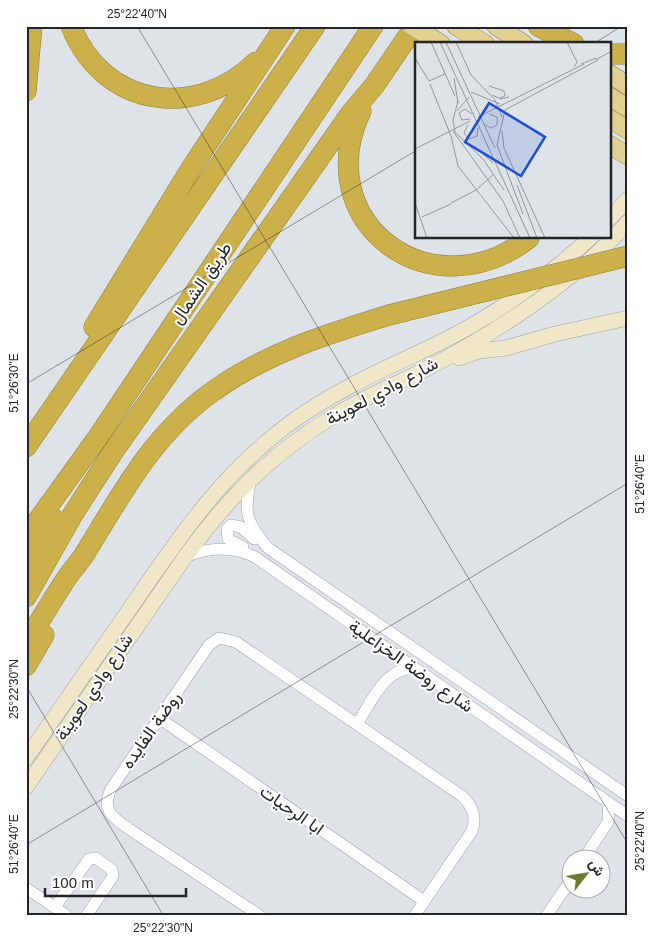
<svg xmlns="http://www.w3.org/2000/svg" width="654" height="941" font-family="Helvetica,Vazirmatn,sans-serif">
<rect width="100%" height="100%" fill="#dee3e8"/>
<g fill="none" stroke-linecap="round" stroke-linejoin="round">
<defs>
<path id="minor" d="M 251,479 C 243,513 246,522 268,548 L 628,796
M 243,547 L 228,539 L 227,529 L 231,525 L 241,527 L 254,539
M 185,557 C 209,547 231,546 255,557 L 628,816
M 159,718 L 424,901
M 357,724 C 371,703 386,665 415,669
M 584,858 L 608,822 L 609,803
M 26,888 L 66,915
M 55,907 L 89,859 L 96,858 L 112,870 L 113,876 L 87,915
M 259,915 L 129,829 C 112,817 101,810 111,789 L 209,645 L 219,638 L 236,642 L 462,796 C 473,807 477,817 472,831 L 415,915
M 547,915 L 572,878"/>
<path id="secondary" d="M 610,218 L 628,199
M 459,358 L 479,351 L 506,348 L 555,334 L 628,318
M 26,758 C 60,709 94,661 127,613 C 176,541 222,472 293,421 C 339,388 389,367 439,343 C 494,316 545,279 590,238
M 26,787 L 185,557 C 227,499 270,455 332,417 C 359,400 387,388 416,374 C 488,338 574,283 628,222"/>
<path id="primary" d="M 456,26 L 485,44
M 496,26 L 524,44
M 430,37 L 441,44
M 610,74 L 628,86
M 610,97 L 628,108
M 610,119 L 628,130
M 610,145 L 628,156"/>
<path id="motorway" d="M 71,26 C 103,107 195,121 256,62
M 538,26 L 574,44
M 610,54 L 628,54
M 26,91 L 32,26
M 361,111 C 308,223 432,314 529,238
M 94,327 L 192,167 L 285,26
M 26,447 L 315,26
M 26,537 L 96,440 L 373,26
M 26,564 L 54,519
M 26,597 L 73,514 L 113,452 L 351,113 L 374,86 L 415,26
M 26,644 C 39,622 52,600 66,579 C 71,571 79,563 84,555 C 121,495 153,434 212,392 C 266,353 327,334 389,315
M 26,666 L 44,635"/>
</defs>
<use href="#minor" stroke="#9ea2a8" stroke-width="12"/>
<use href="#secondary" stroke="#9ea2a8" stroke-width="16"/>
<use href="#primary" stroke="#907f3d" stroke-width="19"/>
<use href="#motorway" stroke="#907f3d" stroke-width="21"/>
<use href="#minor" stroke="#fff" stroke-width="11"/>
<use href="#secondary" stroke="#f0e7c8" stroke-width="15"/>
<use href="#primary" stroke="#e0d092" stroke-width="18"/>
<use href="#motorway" stroke="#ccb049" stroke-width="20"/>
<defs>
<path id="primary-bridge" d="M 412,26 L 430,37"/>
<path id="motorway-bridge" d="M 389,315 L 628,256"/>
</defs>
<use href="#primary-bridge" stroke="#907f3d" stroke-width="19" stroke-linecap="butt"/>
<use href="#motorway-bridge" stroke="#907f3d" stroke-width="21" stroke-linecap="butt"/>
<use href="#primary-bridge" stroke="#e0d092" stroke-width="18"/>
<use href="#motorway-bridge" stroke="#ccb049" stroke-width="20"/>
</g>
<path fill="none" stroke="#222426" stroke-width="1" stroke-opacity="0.45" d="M 137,26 L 628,844M 593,44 L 622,26M 26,384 L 417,150M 26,686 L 163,915M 26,845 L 628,483"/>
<g text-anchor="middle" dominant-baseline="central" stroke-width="4" stroke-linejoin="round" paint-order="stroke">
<g font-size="18" fill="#222426" stroke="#fff">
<text transform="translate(201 283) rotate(-56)">طريق الشمال</text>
<text transform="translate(382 391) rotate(-28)">شارع وادي لعوينة</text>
<text transform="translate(411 666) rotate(35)">شارع روضة الخزاعلية</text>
<text transform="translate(94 687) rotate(-56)">شارع وادي لعوينة</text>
<text transform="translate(151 730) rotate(-55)">روضة الفايده</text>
<text transform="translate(292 810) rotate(35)">ابا الرحيات</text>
</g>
</g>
<g transform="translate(415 42)">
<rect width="196" height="196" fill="#dee3e8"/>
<path fill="none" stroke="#93979a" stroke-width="1" d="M 16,0 L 40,54M 25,0 L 115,196M 31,0 L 80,106M 41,0 L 56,33 L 80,58 L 87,75M 152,0 L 162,20 L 159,25M 0,16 L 14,39M 180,18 L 197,9M 166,22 L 181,16M 39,36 L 43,61M 14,39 L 30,32M 15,42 L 36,94 L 43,124 L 99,196M 74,44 L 89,49 L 90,54 L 85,56M 56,50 L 85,62M 77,53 L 86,57 L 94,55M 43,59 L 38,78 L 40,90 L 68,117 L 89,148M 42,69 L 54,55M 63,75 L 169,22M 55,77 L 47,78 L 44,71 L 50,67 L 57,72M 69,82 L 76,86 L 82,83 L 82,75 L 74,72M 53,83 L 49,91 L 54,97 L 62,94 L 63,86M 38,89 L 88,159 L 105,196M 87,89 L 89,106 L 130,196M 59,104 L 78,121M 0,107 L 55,79M 102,143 L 122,196M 0,161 L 12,196M 36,161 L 61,148 L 79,132M 108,172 L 82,103 L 90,68 L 183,18M 7,175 L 36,162"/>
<path fill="#1d4ed8" fill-opacity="0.15" stroke="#1d4ed8" stroke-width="2.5" d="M 74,61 L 130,95 L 106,134 L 50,100 Z"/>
<rect width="196" height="196" fill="none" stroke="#222426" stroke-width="2.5"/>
</g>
<rect width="654" height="941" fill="none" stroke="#ffffff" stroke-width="55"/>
<g transform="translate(586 874) rotate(59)"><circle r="24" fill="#ffffff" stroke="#a7a7a8"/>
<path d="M0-4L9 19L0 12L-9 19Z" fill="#6a7c2b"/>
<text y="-8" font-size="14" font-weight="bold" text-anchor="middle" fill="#222426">ش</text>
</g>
<path d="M45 888v8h141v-8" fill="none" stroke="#222426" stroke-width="2.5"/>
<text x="52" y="888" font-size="15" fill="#222426" stroke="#ffffff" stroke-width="4" paint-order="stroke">100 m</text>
<rect x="28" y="28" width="598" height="886" fill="none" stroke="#222426" stroke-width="2"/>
<g font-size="12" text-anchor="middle" fill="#222426">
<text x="137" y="18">25°22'40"N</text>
<text transform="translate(14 383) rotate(-90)" y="4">51°26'30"E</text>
<text transform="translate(640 484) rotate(-90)" y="4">51°26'40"E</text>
<text transform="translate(14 689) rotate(-90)" y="4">25°22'30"N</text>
<text transform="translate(640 841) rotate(-90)" y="4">25°22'40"N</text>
<text transform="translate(14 844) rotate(-90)" y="4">51°26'40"E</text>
<text x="163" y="932">25°22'30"N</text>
</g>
</svg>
